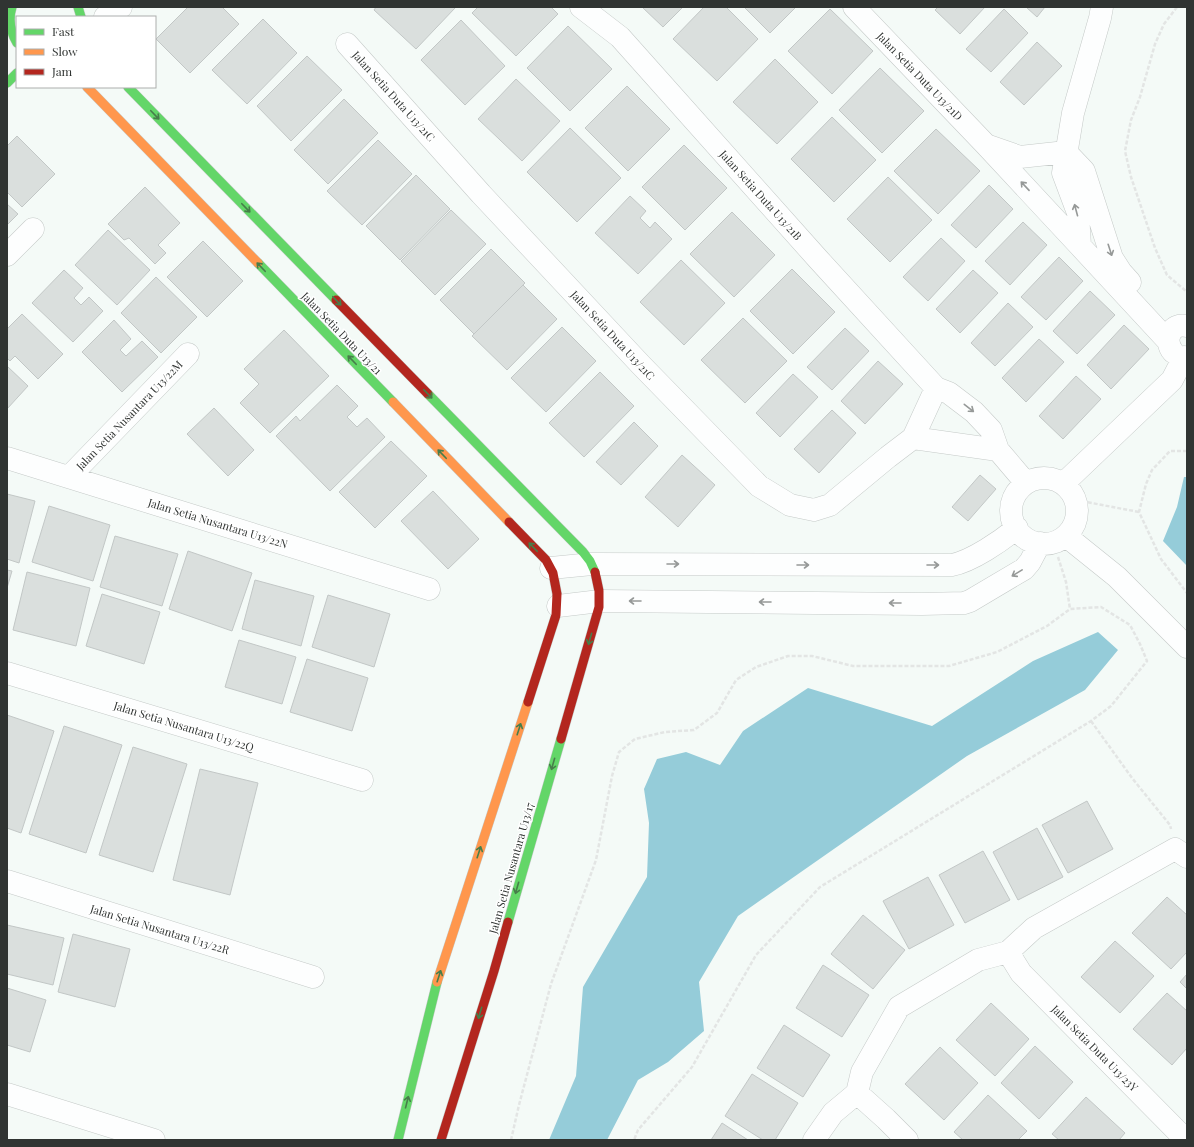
<svg xmlns="http://www.w3.org/2000/svg" width="1194" height="1147" font-family="'Playfair Display',serif">
<rect width="100%" height="100%" fill="#f4faf7"/>
<path fill="#95ccd9" d="M 1184,477 L 1187,477 L 1187,566 L 1163,541 L 1177,507 Z
M 1098,632 L 1118,650 L 1085,690 L 967,756 L 738,916 L 699,982 L 704,1031 L 668,1062 L 638,1080 L 607,1140 L 549,1140 L 576,1076 L 583,987 L 647,877 L 649,823 L 644,789 L 657,759 L 686,752 L 720,765 L 743,731 L 808,688 L 932,726 L 1033,661 Z"/>
<path fill="#dadfdd" stroke="#c2c7c6" d="M 188,7 L 222,7 L 239,24 L 190,73 L 156,39 Z
M 376,7 L 454,7 L 455,8 L 416,49 L 374,10 Z
M 478,7 L 551,7 L 558,14 L 516,56 L 472,13 Z
M 642,7 L 683,7 L 663,27 Z
M 704,7 L 726,7 L 758,39 L 717,81 L 673,39 Z
M 744,7 L 796,7 L 770,33 Z
M 938,7 L 985,7 L 960,34 L 935,10 Z
M 1026,7 L 1045,7 L 1037,17 Z
M 830,9 L 873,51 L 832,94 L 788,51 Z
M 1004,9 L 1028,33 L 991,72 L 966,49 Z
M 263,19 L 297,53 L 247,104 L 212,70 Z
M 461,20 L 505,66 L 465,105 L 421,60 Z
M 568,26 L 612,69 L 570,111 L 527,68 Z
M 1037,42 L 1062,66 L 1024,105 L 1000,82 Z
M 307,56 L 342,90 L 291,141 L 257,106 Z
M 775,59 L 818,102 L 777,144 L 733,102 Z
M 880,68 L 924,111 L 882,153 L 839,110 Z
M 516,79 L 560,121 L 522,161 L 478,119 Z
M 627,86 L 670,129 L 628,171 L 585,128 Z
M 344,99 L 378,133 L 328,184 L 294,150 Z
M 832,117 L 876,160 L 834,202 L 791,159 Z
M 570,128 L 621,178 L 577,222 L 527,172 Z
M 936,129 L 980,171 L 938,214 L 894,171 Z
M 17,136 L 55,174 L 22,207 L 7,192 L 7,146 Z
M 378,140 L 412,174 L 362,225 L 327,191 Z
M 684,145 L 727,188 L 685,230 L 642,187 Z
M 416,175 L 450,209 L 400,260 L 366,226 Z
M 888,177 L 932,220 L 890,262 L 847,219 Z
M 989,185 L 1013,209 L 976,248 L 951,225 Z
M 145,187 L 180,223 L 158,245 L 166,253 L 155,264 L 129,238 L 124,240 L 108,224 Z
M 630,196 L 646,211 L 640,218 L 650,228 L 655,222 L 672,239 L 638,274 L 595,233 Z
M 7,204 L 18,214 L 7,225 Z
M 451,210 L 486,244 L 435,295 L 401,261 Z
M 732,212 L 775,255 L 734,297 L 690,254 Z
M 1023,222 L 1047,245 L 1010,285 L 985,261 Z
M 108,230 L 150,270 L 117,305 L 75,265 Z
M 941,238 L 965,261 L 928,301 L 903,277 Z
M 203,241 L 243,281 L 207,317 L 167,277 Z
M 491,249 L 525,283 L 474,334 L 440,300 Z
M 1059,257 L 1083,281 L 1046,320 L 1021,297 Z
M 681,260 L 725,303 L 684,345 L 640,302 Z
M 792,269 L 835,312 L 793,354 L 750,311 Z
M 64,270 L 83,288 L 74,298 L 81,305 L 89,297 L 103,311 L 73,342 L 32,303 Z
M 973,270 L 998,293 L 960,333 L 936,309 Z
M 156,277 L 197,317 L 161,353 L 121,313 Z
M 523,285 L 557,319 L 507,370 L 472,336 Z
M 1090,291 L 1115,315 L 1077,354 L 1053,331 Z
M 1008,303 L 1033,327 L 995,366 L 971,343 Z
M 22,314 L 63,354 L 38,379 L 15,356 L 10,361 L 7,358 L 7,329 Z
M 743,318 L 787,361 L 745,403 L 701,360 Z
M 114,320 L 131,339 L 120,350 L 126,356 L 142,341 L 158,357 L 122,392 L 82,352 Z
M 1124,325 L 1149,349 L 1111,389 L 1087,365 Z
M 562,327 L 596,361 L 546,412 L 511,378 Z
M 845,328 L 869,351 L 832,390 L 807,367 Z
M 284,330 L 329,376 L 270,433 L 240,403 L 259,384 L 244,369 Z
M 1039,339 L 1064,362 L 1026,402 L 1002,378 Z
M 878,361 L 903,384 L 865,424 L 841,401 Z
M 7,366 L 28,386 L 7,409 Z
M 600,372 L 634,406 L 584,457 L 549,423 Z
M 793,374 L 818,397 L 780,437 L 756,413 Z
M 1076,376 L 1101,399 L 1063,439 L 1039,416 Z
M 337,385 L 358,406 L 347,417 L 357,427 L 367,418 L 385,437 L 330,491 L 276,436 L 296,416 L 300,421 Z
M 214,408 L 254,450 L 228,476 L 187,434 Z
M 832,410 L 856,433 L 819,473 L 794,449 Z
M 634,422 L 658,446 L 621,485 L 596,462 Z
M 391,441 L 427,476 L 375,528 L 339,492 Z
M 682,455 L 715,485 L 678,527 L 645,497 Z
M 980,475 L 996,489 L 968,521 L 952,507 Z
M 433,491 L 479,539 L 448,569 L 401,521 Z
M 7,494 L 35,501 L 19,563 L 7,559 Z
M 49,506 L 110,525 L 93,581 L 32,562 Z
M 115,536 L 178,554 L 162,606 L 100,587 Z
M 188,551 L 252,573 L 232,631 L 169,609 Z
M 7,570 L 12,571 L 7,588 Z
M 27,572 L 90,588 L 76,646 L 13,630 Z
M 255,580 L 314,596 L 301,646 L 242,629 Z
M 102,594 L 160,612 L 144,664 L 86,646 Z
M 328,595 L 390,614 L 374,667 L 312,647 Z
M 239,640 L 296,657 L 282,704 L 225,687 Z
M 307,659 L 368,678 L 352,731 L 290,712 Z
M 7,715 L 54,731 L 21,833 L 7,828 Z
M 64,726 L 122,745 L 86,853 L 29,834 Z
M 133,747 L 187,764 L 153,872 L 99,855 Z
M 200,769 L 258,783 L 230,895 L 173,880 Z
M 1087,801 L 1113,849 L 1068,873 L 1042,825 Z
M 1037,828 L 1063,877 L 1018,900 L 993,852 Z
M 983,851 L 1010,900 L 965,923 L 939,875 Z
M 928,877 L 954,925 L 909,949 L 883,901 Z
M 1167,897 L 1187,915 L 1187,952 L 1171,969 L 1132,933 Z
M 863,915 L 905,950 L 873,989 L 831,954 Z
M 7,925 L 64,938 L 53,985 L 7,974 Z
M 73,934 L 130,949 L 115,1007 L 58,992 Z
M 1115,941 L 1154,976 L 1120,1013 L 1081,977 Z
M 823,965 L 869,995 L 842,1037 L 796,1008 Z
M 1187,974 L 1187,989 L 1180,982 Z
M 7,988 L 46,1000 L 30,1052 L 7,1045 Z
M 1167,993 L 1187,1011 L 1187,1048 L 1172,1065 L 1133,1029 Z
M 991,1003 L 1029,1039 L 995,1076 L 956,1040 Z
M 784,1025 L 830,1055 L 803,1097 L 757,1068 Z
M 1035,1046 L 1073,1082 L 1039,1119 L 1001,1083 Z
M 940,1047 L 978,1083 L 944,1120 L 905,1084 Z
M 752,1074 L 798,1103 L 775,1140 L 763,1140 L 725,1116 Z
M 988,1095 L 1027,1131 L 1018,1140 L 963,1140 L 954,1132 Z
M 1086,1097 L 1125,1133 L 1119,1140 L 1059,1140 L 1052,1134 Z
M 722,1123 L 748,1140 L 711,1140 Z"/>
<g fill="none" stroke-linecap="round" stroke-linejoin="round">
<defs>
<path id="street" d="M 581,7 L 620,37 L 818,259 L 936,388 L 949,393 L 974,412 L 991,430 L 998,450 L 1026,483
M 854,7 L 986,145 L 1080,246
M 1102,7 L 1100,18 L 1073,113 L 1063,173 L 1078,213 L 1080,246 L 1168,341
M 105,17 L 121,7
M 347,44 L 481,194 L 641,365 L 759,486 L 790,505 L 814,510 L 830,505 L 888,457 L 913,438 L 936,388
M 989,146 L 1020,157 L 1066,152
M 1066,152 L 1084,171 L 1112,258 L 1121,272 L 1130,282
M 7,255 L 33,229
M 1173,352 C 1163,340 1171,322 1187,326
M 913,438 L 998,450
M 7,458 L 429,589
M 69,477 L 188,354
M1011 511a33 33 0 1 1 66 0a33 33 0 1 1-66 0Z
M 1063,484 L 1172,380 L 1184,357
M 1066,536 L 1117,577 L 1187,647
M 551,568 L 592,564 L 952,565 C 972,561 1001,541 1017,528
M 558,606 L 600,601 L 922,604 L 964,603 L 970,601 L 1024,569 L 1030,562 L 1040,543
M 7,673 L 362,780
M 7,881 L 313,977
M 1008,952 L 1021,973 L 1186,1140
M 857,1093 L 886,1119 L 907,1140
M 7,1094 L 154,1140
M 814,1140 L 833,1113 L 857,1093 L 862,1072 L 899,1007 L 978,960 L 1008,952 L 1034,928 L 1175,849 L 1187,857"/>
<path id="fast" d="M 12,7 C 8,20 10,31 17,43
M 78,7 L 81,17
M 7,83 L 17,73
M 128,87 L 336,300
M 258,263 L 393,402
M 428,394 L 583,552 L 590,561 L 595,572
M 508,922 L 561,739
M 398,1140 L 437,982"/>
<path id="slow" d="M 87,87 L 258,263
M 393,402 L 509,522
M 437,982 L 528,702"/>
<path id="jam" d="M 336,300 L 428,394
M 509,522 L 546,560 L 553,573 L 557,594 L 556,615 L 528,702
M 561,739 L 599,607 L 599,591 L 595,572
M 441,1140 L 494,971 L 508,922"/>
</defs>
<use href="#street" stroke="#c5cac8" stroke-width="23"/>
<use href="#fast" stroke="#c5cac8" stroke-width="10"/>
<use href="#slow" stroke="#c5cac8" stroke-width="10"/>
<use href="#jam" stroke="#c5cac8" stroke-width="10"/>
<path stroke="#e3e5e4" stroke-width="2.5" stroke-dasharray="4 2" stroke-linecap="butt" d="M 1177,7 L 1164,24 L 1155,44 L 1140,97 L 1131,120 L 1125,151 L 1131,177 L 1155,248 L 1167,275 L 1187,292
M 1187,451 L 1170,451 L 1152,470 L 1146,484 L 1139,512 L 1161,559 L 1187,593
M 1076,500 L 1139,512
M 1058,557 L 1066,582 L 1070,609
M 1091,721 L 1132,778 L 1170,825 L 1171,829
M 511,1140 L 519,1105 L 551,984 L 596,860 L 612,776 L 619,752 L 635,739 L 665,732 L 694,730 L 717,713 L 736,680 L 756,667 L 788,656 L 812,656 L 853,666 L 949,666 L 997,652 L 1047,626 L 1070,609 L 1101,607 L 1130,625 L 1140,644 L 1147,661 L 1111,706 L 1091,721 L 820,887 L 756,955 L 692,1067 L 638,1130 L 634,1140"/>
<use href="#street" stroke="#fdfefe" stroke-width="22"/>
<use href="#fast" stroke="#63d668" stroke-width="9"/>
<use href="#slow" stroke="#ff974d" stroke-width="9"/>
<use href="#jam" stroke="#b3261e" stroke-width="9"/>
</g>
<defs><path id="oneway-shaft" d="M-6 0H5M1.5-3L5.5 0L1.5 3" fill="none" stroke-width="1.6" stroke-linecap="round" stroke-linejoin="round"/></defs>
<g stroke="#477d4a">
<use href="#oneway-shaft" transform="translate(155 115) rotate(46)"/>
<use href="#oneway-shaft" transform="translate(246 208) rotate(46)"/>
<use href="#oneway-shaft" transform="translate(261 267) rotate(-134)"/>
<use href="#oneway-shaft" transform="translate(337 301) rotate(46)"/>
<use href="#oneway-shaft" transform="translate(352 360) rotate(-134)"/>
<use href="#oneway-shaft" transform="translate(428 394) rotate(46)"/>
<use href="#oneway-shaft" transform="translate(442 454) rotate(-134)"/>
<use href="#oneway-shaft" transform="translate(533 547) rotate(-134)"/>
<use href="#oneway-shaft" transform="translate(590 639) rotate(106)"/>
<use href="#oneway-shaft" transform="translate(519 729) rotate(-72)"/>
<use href="#oneway-shaft" transform="translate(553 764) rotate(106)"/>
<use href="#oneway-shaft" transform="translate(479 852) rotate(-72)"/>
<use href="#oneway-shaft" transform="translate(517 888) rotate(106)"/>
<use href="#oneway-shaft" transform="translate(439 976) rotate(-72)"/>
<use href="#oneway-shaft" transform="translate(480 1013) rotate(107)"/>
<use href="#oneway-shaft" transform="translate(407 1102) rotate(-76)"/>
</g>
<g stroke="#969998">
<use href="#oneway-shaft" transform="translate(1025 186) rotate(-133)"/>
<use href="#oneway-shaft" transform="translate(1076 210) rotate(-105)"/>
<use href="#oneway-shaft" transform="translate(1110 250) rotate(72)"/>
<use href="#oneway-shaft" transform="translate(969 408) rotate(38)"/>
<use href="#oneway-shaft" transform="translate(673 564)"/>
<use href="#oneway-shaft" transform="translate(803 565)"/>
<use href="#oneway-shaft" transform="translate(933 565)"/>
<use href="#oneway-shaft" transform="translate(1017 573) rotate(149)"/>
<use href="#oneway-shaft" transform="translate(635 601) rotate(-180)"/>
<use href="#oneway-shaft" transform="translate(765 602) rotate(-180)"/>
<use href="#oneway-shaft" transform="translate(895 603) rotate(-180)"/>
</g>
<g text-anchor="middle" dominant-baseline="central" stroke-width="3" stroke-linejoin="round" paint-order="stroke">
<g font-size="11" fill="#303432" stroke="#fff">
<text transform="translate(920 76) rotate(46)">Jalan Setia Duta U13/21D</text>
<text transform="translate(394 96) rotate(48)">Jalan Setia Duta U13/21C</text>
<text transform="translate(761 195) rotate(48)">Jalan Setia Duta U13/21B</text>
<text transform="translate(342 333) rotate(46)">Jalan Setia Duta U13/21</text>
<text transform="translate(613 335) rotate(47)">Jalan Setia Duta U13/21C</text>
<text transform="translate(129 415) rotate(-46)">Jalan Setia Nusantara U13/22M</text>
<text transform="translate(218 523) rotate(17)">Jalan Setia Nusantara U13/22N</text>
<text transform="translate(184 726) rotate(17)">Jalan Setia Nusantara U13/22Q</text>
<text transform="translate(511 868) rotate(-74)">Jalan Setia Nusantara U13/17</text>
<text transform="translate(160 929) rotate(17)">Jalan Setia Nusantara U13/22R</text>
<text transform="translate(1095 1048) rotate(45)">Jalan Setia Duta U13/23Y</text>
</g>
</g>
<rect width="1194" height="1147" fill="none" stroke="#303432" stroke-width="16"/>
<rect x="16" y="16" width="140" height="72" fill="#ffffff" stroke="#acaead"/>
<rect x="24" y="29" width="20" height="6" fill="#63d668" stroke="#acaead"/>
<text x="52" y="36" font-size="12" fill="#303432">Fast</text>
<rect x="24" y="49" width="20" height="6" fill="#ff974d" stroke="#acaead"/>
<text x="52" y="56" font-size="12" fill="#303432">Slow</text>
<rect x="24" y="69" width="20" height="6" fill="#b3261e" stroke="#acaead"/>
<text x="52" y="76" font-size="12" fill="#303432">Jam</text>
</svg>
